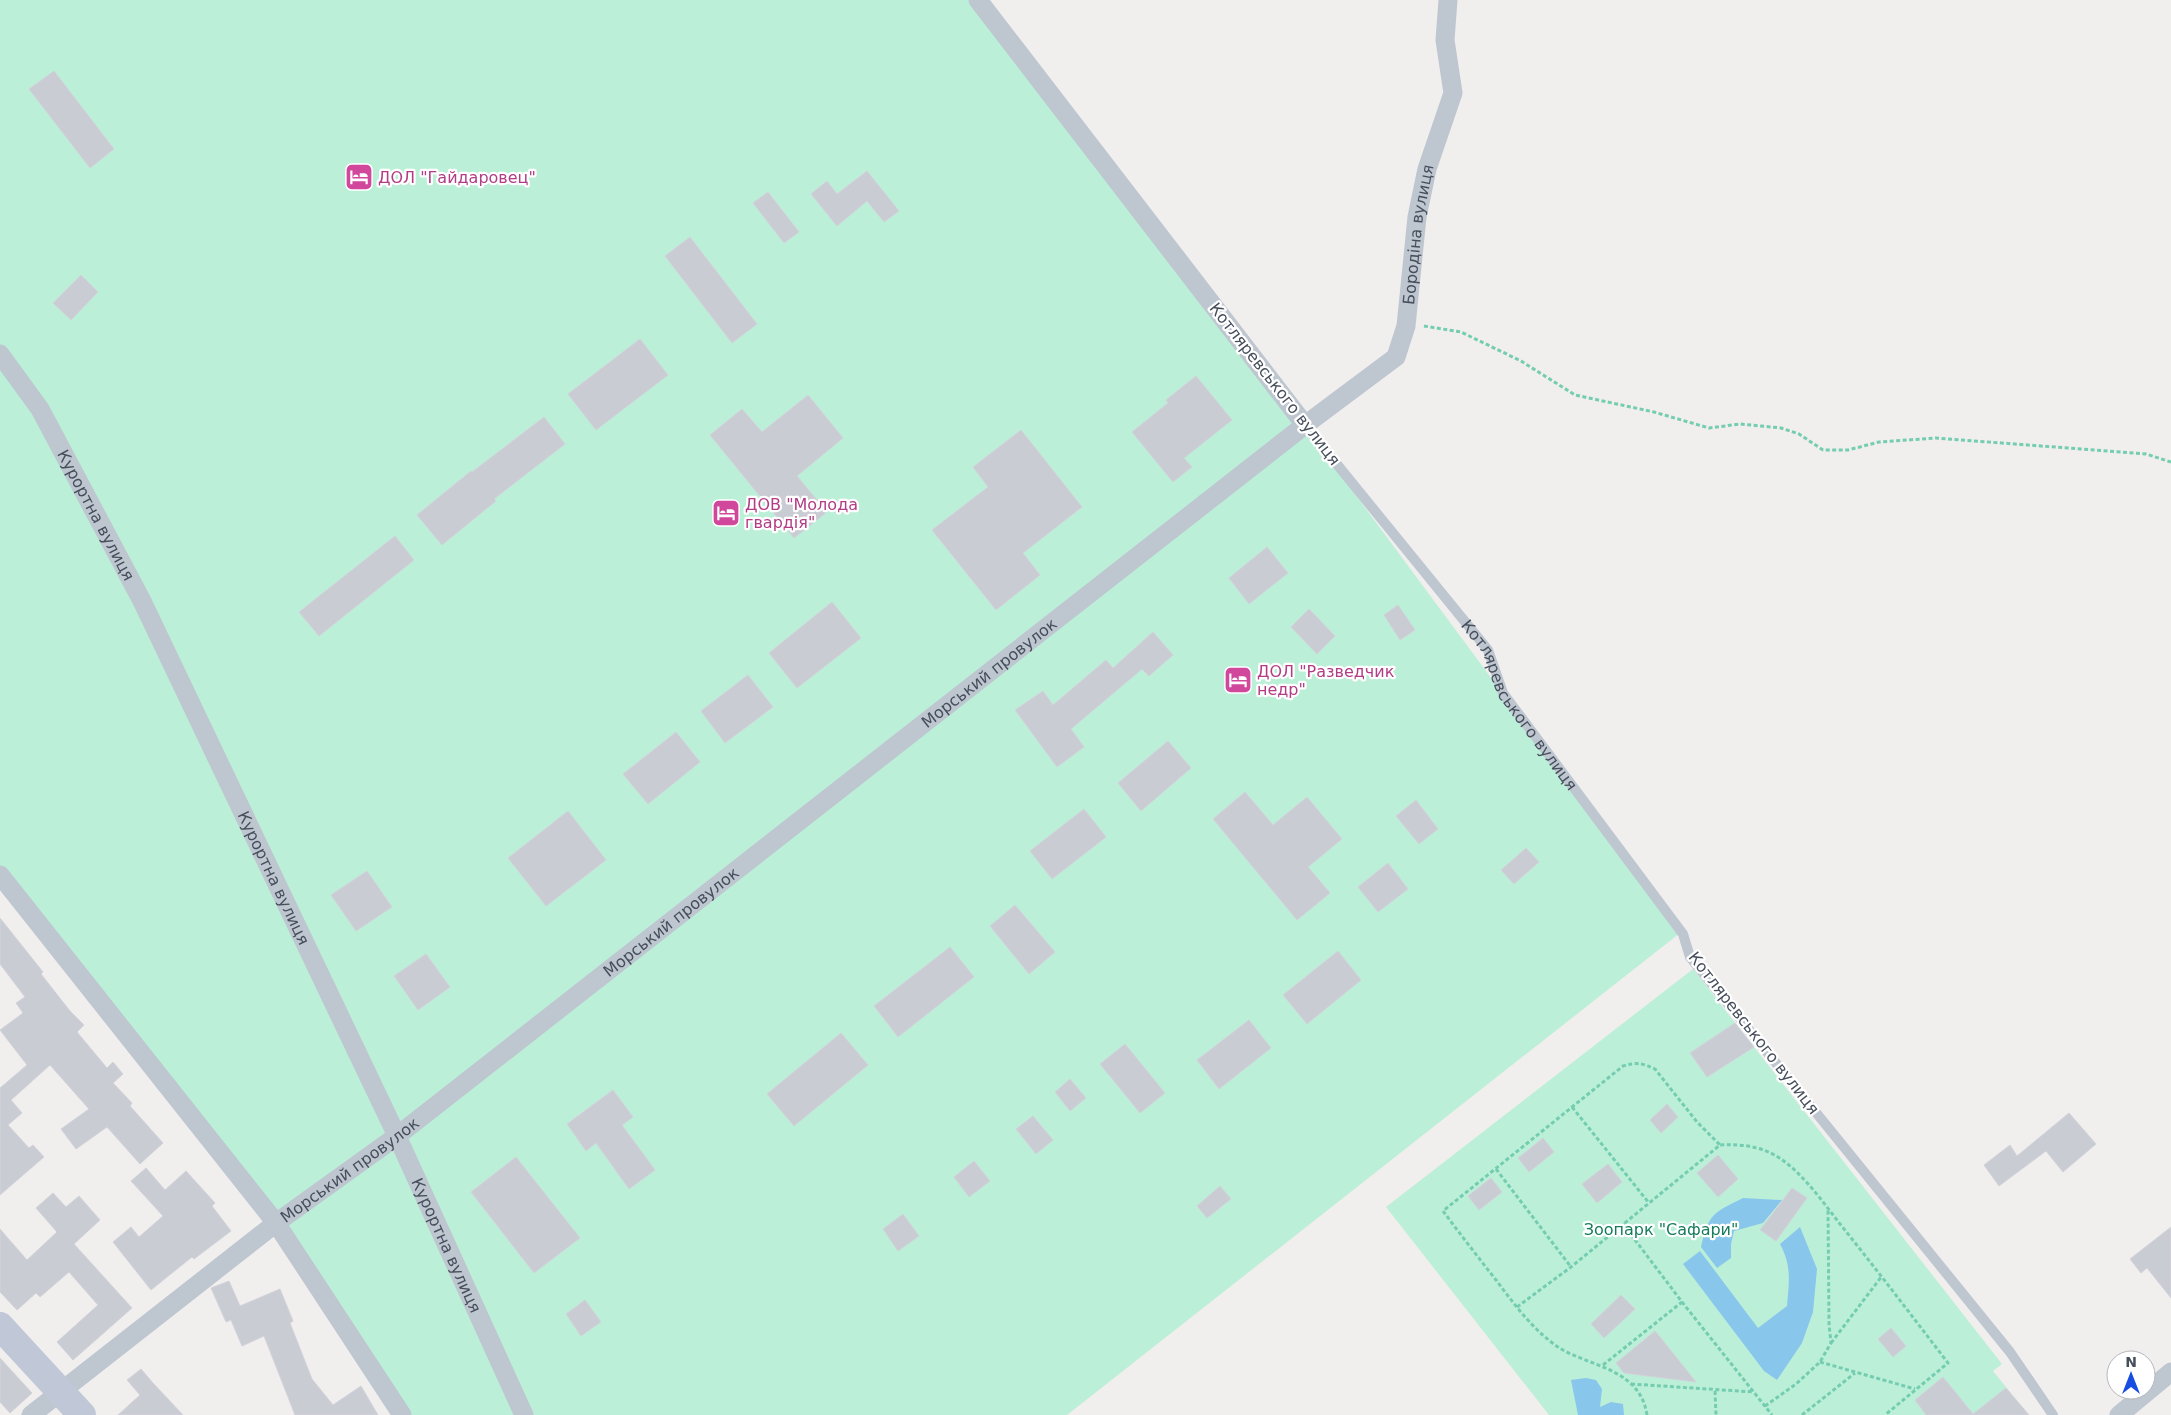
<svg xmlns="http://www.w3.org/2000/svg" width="2171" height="1415" font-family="'DejaVu Sans',sans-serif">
<rect width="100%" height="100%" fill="#f1eeee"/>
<path fill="#bcefd8" d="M 0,0 L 977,0 L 1306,428 L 1680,933 L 1067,1415 L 405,1415 L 277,1222 L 0,872 Z
M 1693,969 L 2002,1364 L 1993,1371 L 2027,1413 L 2024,1415 L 1549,1415 L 1386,1207 Z"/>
<path fill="#88c6ec" d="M 1743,1198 L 1782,1200 L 1763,1223 L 1734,1231 L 1731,1244 L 1731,1258 L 1717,1268 L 1701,1247 C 1709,1213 1713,1213 1743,1198 Z
M 1800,1227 L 1817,1269 L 1813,1312 L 1802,1343 L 1777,1380 L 1764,1371 L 1683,1264 L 1700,1251 L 1758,1328 L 1787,1306 C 1789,1282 1792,1266 1780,1244 Z
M 1586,1378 L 1596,1380 L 1602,1389 L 1600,1407 L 1611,1402 L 1623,1404 L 1624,1415 L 1578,1415 L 1571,1380 Z"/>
<path fill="#caccd4" stroke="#d2d3da" d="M 54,71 L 114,149 L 90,168 L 29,89 Z
M 867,171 L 899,211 L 884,222 L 867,201 L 837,226 L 811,194 L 827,181 L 837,194 Z
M 768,192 L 799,232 L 784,243 L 753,203 Z
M 690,237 L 757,324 L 732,343 L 665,256 Z
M 81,275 L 98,292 L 71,320 L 53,303 Z
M 640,339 L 668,375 L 596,430 L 568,394 Z
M 1196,376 L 1232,420 L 1184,458 L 1192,467 L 1173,482 L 1132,432 L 1168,403 L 1166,400 Z
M 808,395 L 843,438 L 797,476 L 827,512 L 794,538 L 710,435 L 742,409 L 762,432 Z
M 544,417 L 565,444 L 494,499 L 496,501 L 442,545 L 417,515 L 471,471 L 472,472 Z
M 1021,430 L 1082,507 L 1023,553 L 1040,575 L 996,610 L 932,530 L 988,487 L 973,467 Z
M 395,536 L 414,560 L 319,636 L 299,612 Z
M 1267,547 L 1288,573 L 1249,604 L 1229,578 Z
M 832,602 L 861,638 L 797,688 L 769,653 Z
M 1398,605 L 1415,630 L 1400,640 L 1384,615 Z
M 1309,609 L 1335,636 L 1317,654 L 1291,627 Z
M 1153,632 L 1173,655 L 1149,676 L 1142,669 L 1071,729 L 1084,747 L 1057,767 L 1015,710 L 1043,691 L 1053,705 L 1106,660 L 1113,668 Z
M 748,675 L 773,707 L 725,743 L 701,711 Z
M 676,732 L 700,762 L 648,804 L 623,774 Z
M 1168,741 L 1191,768 L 1141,811 L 1118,783 Z
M 1245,792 L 1273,825 L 1307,797 L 1342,839 L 1308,867 L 1330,893 L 1297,920 L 1213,819 Z
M 1416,800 L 1438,829 L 1419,844 L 1396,816 Z
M 1084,809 L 1106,837 L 1052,879 L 1030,851 Z
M 568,811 L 606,860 L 546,906 L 508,858 Z
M 1526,848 L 1539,862 L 1514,884 L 1501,870 Z
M 1388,863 L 1408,889 L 1378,912 L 1358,887 Z
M 367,871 L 392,907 L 356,931 L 331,895 Z
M 1015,905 L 1055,952 L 1029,974 L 990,926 Z
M 0,918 L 43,972 L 41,974 L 70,1011 L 84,1025 L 77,1032 L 107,1068 L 113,1062 L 123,1074 L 113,1083 L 132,1103 L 130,1106 L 163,1143 L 140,1164 L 107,1127 L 76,1149 L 61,1129 L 89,1109 L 50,1065 L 11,1100 L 22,1113 L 8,1125 L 29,1148 L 33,1145 L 44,1157 L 0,1195 L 0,1088 L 27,1065 L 0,1030 L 23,1013 L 16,1003 L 25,997 L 0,964 Z
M 950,947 L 974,977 L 898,1037 L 874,1006 Z
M 1338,951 L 1361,980 L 1307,1024 L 1283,995 Z
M 426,954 L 450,987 L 418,1010 L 394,976 Z
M 1249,1020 L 1271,1048 L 1219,1089 L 1197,1060 Z
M 1735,1023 L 1754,1047 L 1707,1077 L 1690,1053 Z
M 841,1033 L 868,1065 L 794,1126 L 767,1094 Z
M 1125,1044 L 1165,1093 L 1140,1113 L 1100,1064 Z
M 1070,1079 L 1086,1098 L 1070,1111 L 1055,1092 Z
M 613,1090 L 633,1117 L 622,1125 L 655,1170 L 629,1189 L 596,1143 L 586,1151 L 567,1124 Z
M 1667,1104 L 1678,1117 L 1661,1133 L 1650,1120 Z
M 2069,1113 L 2096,1144 L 2063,1172 L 2046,1151 L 1999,1186 L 1984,1165 L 2010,1145 L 2017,1156 Z
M 1033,1116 L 1053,1140 L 1036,1154 L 1016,1129 Z
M 1543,1138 L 1554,1152 L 1529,1172 L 1518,1158 Z
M 1718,1155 L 1738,1179 L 1718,1197 L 1697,1173 Z
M 516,1157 L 580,1238 L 534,1273 L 471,1192 Z
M 974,1161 L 990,1181 L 969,1197 L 954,1177 Z
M 1608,1164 L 1622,1182 L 1597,1203 L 1582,1184 Z
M 146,1168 L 165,1190 L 186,1171 L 215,1203 L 212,1206 L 231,1231 L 194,1259 L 192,1257 L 151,1290 L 113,1242 L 131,1227 L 139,1237 L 163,1216 L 131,1181 Z
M 1491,1178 L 1502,1192 L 1479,1210 L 1468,1196 Z
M 1220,1186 L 1231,1199 L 1207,1218 L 1197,1206 Z
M 1792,1188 L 1807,1198 L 1776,1241 L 1760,1230 Z
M 53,1193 L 66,1207 L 79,1196 L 100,1220 L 74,1244 L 132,1308 L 73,1360 L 57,1342 L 98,1305 L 69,1272 L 40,1297 L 36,1293 L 17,1310 L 0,1292 L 0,1229 L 27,1260 L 57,1232 L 36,1208 Z
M 903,1214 L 919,1236 L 898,1251 L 883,1229 Z
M 2171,1227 L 2171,1298 L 2147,1268 L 2141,1273 L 2130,1259 Z
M 229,1281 L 240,1306 L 280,1289 L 293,1321 L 290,1323 L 312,1379 L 333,1405 L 361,1386 L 378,1415 L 295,1415 L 264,1336 L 242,1346 L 231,1320 L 226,1322 L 211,1288 Z
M 1621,1295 L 1635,1309 L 1604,1338 L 1591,1324 Z
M 585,1300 L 601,1322 L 581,1336 L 566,1314 Z
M 1891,1328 L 1906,1346 L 1893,1357 L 1878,1339 Z
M 1655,1331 L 1660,1337 L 1696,1382 L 1624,1373 L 1616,1363 Z
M 0,1358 L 32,1393 L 10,1413 L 0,1402 Z
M 141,1369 L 153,1383 L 183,1415 L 118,1415 L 140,1395 L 127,1380 Z
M 1943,1377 L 1973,1414 L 2006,1388 L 2029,1415 L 1926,1415 L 1915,1400 Z"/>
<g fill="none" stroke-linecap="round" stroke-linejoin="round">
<path stroke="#74cdb0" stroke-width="3" stroke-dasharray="4 2.5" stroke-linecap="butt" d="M 1424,326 L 1461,332 L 1521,361 L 1575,395 L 1654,412 L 1709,428 L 1740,424 L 1781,428 L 1799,434 L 1823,450 L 1848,450 L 1879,442 L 1936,438 L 2146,454 L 2171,462
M 1572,1107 L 1649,1203
M 1496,1169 L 1571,1267
M 1623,1224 L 1682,1302 L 1772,1415
M 1517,1307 L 1571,1267 L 1720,1145 C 1742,1144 1762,1146 1781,1159 C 1804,1175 1823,1202 1840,1224 C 1877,1270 1912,1316 1948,1363 L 1885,1415
M 1831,1343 L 1882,1276
M 1820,1362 L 1915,1389
M 1603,1365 L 1682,1302
M 1631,1384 L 1754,1392
M 1715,1391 L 1716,1415
M 1765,1406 L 1796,1384 L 1820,1362 L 1831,1343 L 1829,1324 L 1828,1209
M 1647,1415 C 1640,1368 1589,1367 1558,1347 C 1533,1330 1514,1304 1496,1280 C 1478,1257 1460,1234 1443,1211 L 1623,1066 C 1636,1062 1643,1063 1655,1069 L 1697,1122 L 1720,1145
M 1802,1415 L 1855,1373"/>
<path stroke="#bec6d0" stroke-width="10" id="s1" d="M 1305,425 L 1488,650 L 1503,693 L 1683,934 L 1690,957 L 2010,1352 L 2053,1415"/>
<g stroke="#bec6d0" stroke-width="19">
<path d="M 978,0 L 1305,425"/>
<path id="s2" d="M 0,354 L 40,409 L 142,601 L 397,1136 L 524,1415"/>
<path d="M 0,875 L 276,1223 L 402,1415"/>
<path id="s3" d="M 31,1415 L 276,1223 L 397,1136 L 1305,425 L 1396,357 L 1406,326 L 1417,217 L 1427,169 L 1453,93 L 1445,40 L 1448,0"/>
<path d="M 2119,1415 L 2171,1372"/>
</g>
<path stroke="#c0c7d7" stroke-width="28" d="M 0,1326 L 82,1415"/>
</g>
<defs>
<symbol id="hotel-square" viewBox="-11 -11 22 22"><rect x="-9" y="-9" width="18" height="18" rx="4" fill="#d1479c" stroke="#fff"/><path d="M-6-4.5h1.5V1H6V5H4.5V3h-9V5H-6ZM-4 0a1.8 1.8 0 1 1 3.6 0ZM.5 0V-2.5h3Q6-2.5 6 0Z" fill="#fff"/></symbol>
</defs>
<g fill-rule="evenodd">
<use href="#hotel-square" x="343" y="161" width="32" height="32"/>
<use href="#hotel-square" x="710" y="497" width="32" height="32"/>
<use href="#hotel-square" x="1222" y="664" width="32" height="32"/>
</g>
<g text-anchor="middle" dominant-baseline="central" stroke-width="4.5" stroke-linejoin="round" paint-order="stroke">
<g font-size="16" fill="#b23c85" stroke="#fff" text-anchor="start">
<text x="378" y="177">ДОЛ "Гайдаровец"</text>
<text x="745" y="504">ДОВ "Молода<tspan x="745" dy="18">гвардія"</tspan></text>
<text x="1257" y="671">ДОЛ "Разведчик<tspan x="1257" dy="18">недр"</tspan></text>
</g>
<g font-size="16" fill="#464e5c" stroke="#fff">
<text stroke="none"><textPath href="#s3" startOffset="1852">Бородіна вулиця</textPath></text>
<text transform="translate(1275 384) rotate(52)">Котляревського вулиця</text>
<text stroke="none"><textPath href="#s2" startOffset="188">Курортна вулиця</textPath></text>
<text stroke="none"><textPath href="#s3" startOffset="1212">Морський провулок</textPath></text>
<text stroke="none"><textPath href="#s1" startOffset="354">Котляревського вулиця</textPath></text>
<text stroke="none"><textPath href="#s2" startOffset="592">Курортна вулиця</textPath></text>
<text stroke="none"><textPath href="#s3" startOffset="808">Морський провулок</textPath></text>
<text transform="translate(1754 1033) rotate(52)">Котляревського вулиця</text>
<text stroke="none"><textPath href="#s3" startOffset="402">Морський провулок</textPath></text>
<text stroke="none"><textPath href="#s2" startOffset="998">Курортна вулиця</textPath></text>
</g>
<g font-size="16" fill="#167d5c" stroke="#fff">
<text x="1661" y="1229">Зоопарк "Сафари"</text>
</g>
</g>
<g transform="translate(2131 1375)"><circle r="24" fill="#ffffff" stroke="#b5b8be"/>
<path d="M0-4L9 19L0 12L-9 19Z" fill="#184de1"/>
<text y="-8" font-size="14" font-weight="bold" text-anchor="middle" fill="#464e5c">N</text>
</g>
</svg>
